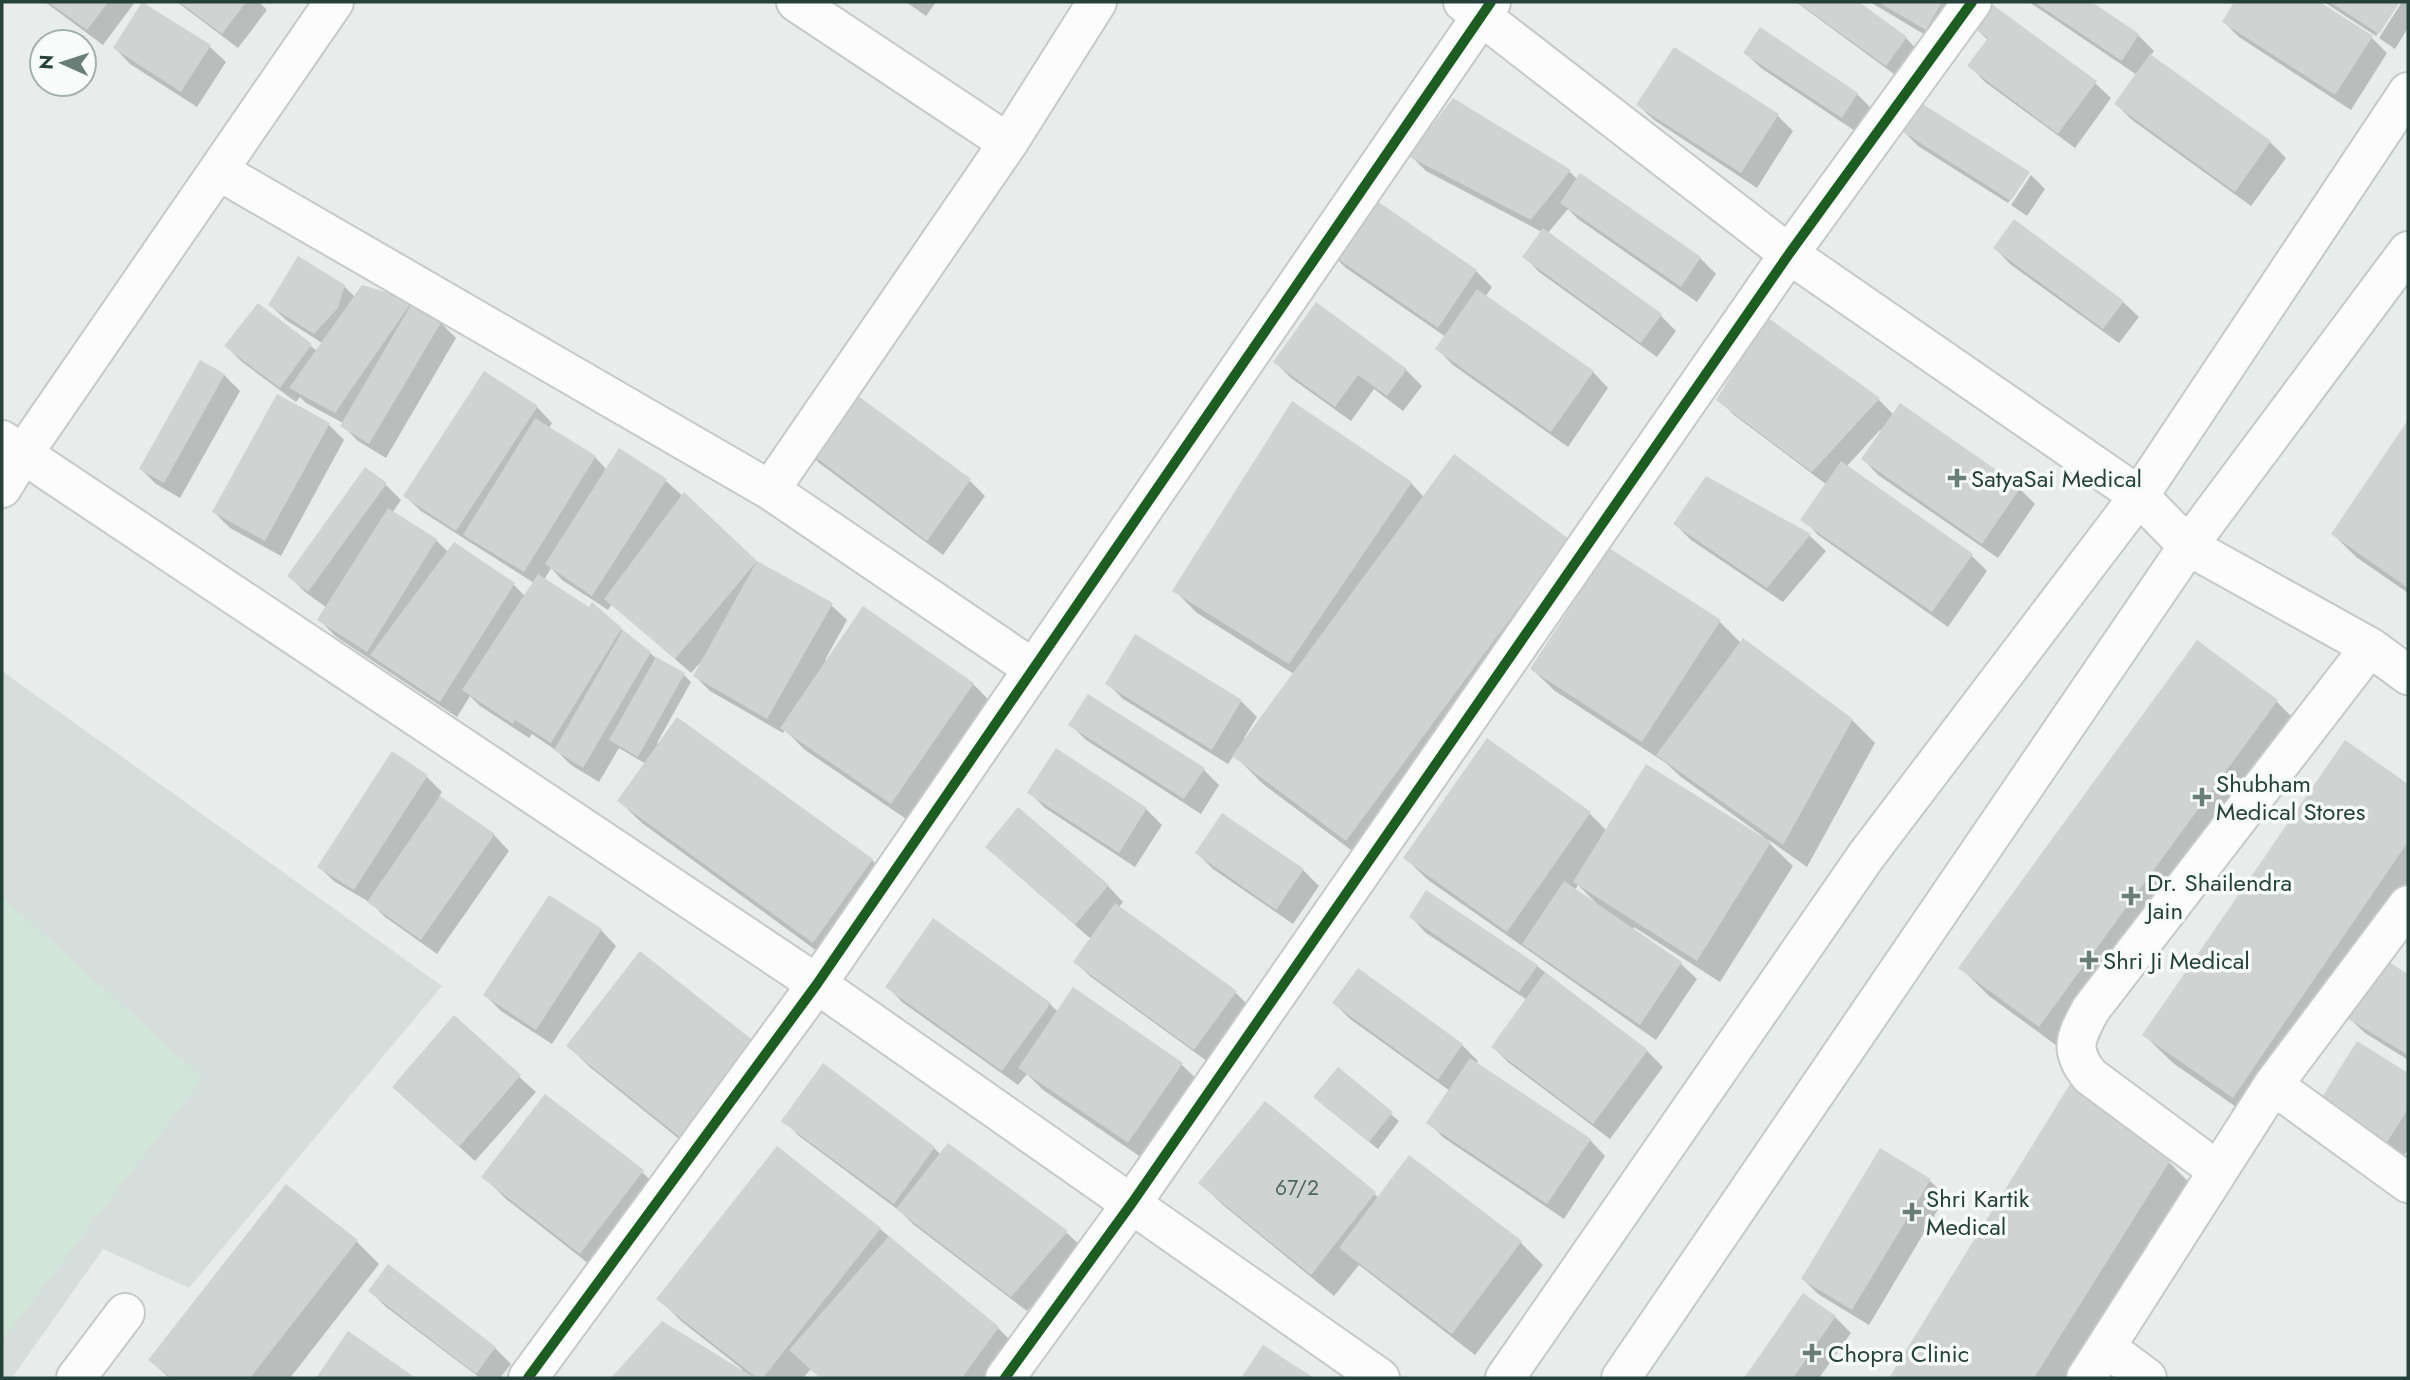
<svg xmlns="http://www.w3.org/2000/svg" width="2410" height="1380" font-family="Jost,sans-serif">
<rect width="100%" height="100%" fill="#e8edeb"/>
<path fill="#d6dedb" d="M 2,671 L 442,986 L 189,1288 L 103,1249 L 12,1378 L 2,1378 Z"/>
<path fill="#d1e6d8" d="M 2,897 L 203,1078 L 2,1341 Z"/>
<path fill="#0003" fill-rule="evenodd" d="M 45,2 L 135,2 L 103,45 Z
M 177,2 L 259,2 L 267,10 L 238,48 Z
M 906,2 L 936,2 L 926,16 Z
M 1796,2 L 1856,2 L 1906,38 L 1921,54 L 1902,80 Z
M 1870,2 L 1967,2 L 1942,45 Z
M 2029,2 L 2089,2 L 2138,35 L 2154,51 L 2150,56 L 2270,142 L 2286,158 L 2251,206 L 2132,120 L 2116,104 L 2137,75 Z
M 2236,2 L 2316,2 L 2372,38 L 2387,53 L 2351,110 L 2239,37 L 2224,22 Z
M 2324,2 L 2398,2 L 2376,36 Z
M 2402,2 L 2408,2 L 2408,28 L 2395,49 L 2379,38 Z
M 143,3 L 210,47 L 226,62 L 197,107 L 130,64 L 115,48 Z
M 1970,23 L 2095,83 L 2111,98 L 2075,148 L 1985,82 L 1970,66 L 1989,41 Z
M 1745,53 L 1857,94 L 1873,110 L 1858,133 L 1761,68 Z
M 1919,103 L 2030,174 L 2027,174 L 2008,203 L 1918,146 L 1902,130 Z
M 1638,105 L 1778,116 L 1793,131 L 1757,188 L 1654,120 Z
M 1411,156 L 1569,171 L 1578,180 L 1700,258 L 1716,274 L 1697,302 L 1578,219 L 1568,209 L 1547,234 L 1661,316 L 1676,331 L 1657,357 L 1539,272 L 1524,256 L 1542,232 L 1426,171 Z
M 2031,175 L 2045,189 L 2027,216 L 2011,205 Z
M 1995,248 L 2123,302 L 2139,317 L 2119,343 L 2010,264 Z
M 1330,252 L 1476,271 L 1492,287 L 1485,297 L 1593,372 L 1608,388 L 1568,447 L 1453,365 L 1437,349 L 1446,337 L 1346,268 Z
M 344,286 L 355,297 L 412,302 L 441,323 L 456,338 L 386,458 L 358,441 L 342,425 L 343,423 L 306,403 L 300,397 L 296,402 L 242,362 L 226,346 L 258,305 L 317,351 L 322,343 L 286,320 L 270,305 Z
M 1768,319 L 1879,400 L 1894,415 L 1900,405 L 2020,489 L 2035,504 L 1998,558 L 1878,475 L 1863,459 L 1882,431 L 1880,430 L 1846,467 L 1972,556 L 1987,571 L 1948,627 L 1818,535 L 1803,519 L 1827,485 L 1734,415 L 1718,399 Z
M 1275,362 L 1406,370 L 1422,386 L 1403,411 L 1374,389 L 1351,421 L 1291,378 Z
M 224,375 L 240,391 L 180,498 L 156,484 L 141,469 Z
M 537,407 L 552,423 L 549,428 L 595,457 L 607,470 L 620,450 L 666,481 L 756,562 L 831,605 L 847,620 L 825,660 L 973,684 L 996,707 L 915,825 L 805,750 L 785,730 L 783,733 L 710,691 L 695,676 L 702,664 L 700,663 L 691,673 L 612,604 L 608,610 L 562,580 L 551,568 L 544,580 L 621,629 L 656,658 L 684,675 L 691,682 L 657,743 L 659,745 L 678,719 L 872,860 L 895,883 L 836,965 L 642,823 L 619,801 L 646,764 L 619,748 L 599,782 L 571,765 L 557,751 L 532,734 L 529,738 L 480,706 L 470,696 L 457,717 L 335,636 L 320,620 L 327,608 L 305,592 L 289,576 L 365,470 L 386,485 L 401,500 L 393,512 L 436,540 L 449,553 L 454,545 L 514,585 L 525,596 L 534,583 L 421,511 L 405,496 Z
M 328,424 L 344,440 L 281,556 L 230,528 L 214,512 Z
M 2408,424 L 2408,593 L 2356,557 L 2333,534 Z
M 804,447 L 970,481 L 985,496 L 943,555 L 819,463 Z
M 1706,478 L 1810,536 L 1826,551 L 1783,602 L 1691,540 L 1675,524 Z
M 1411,483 L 1424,497 L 1568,540 L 1597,570 L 1610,550 L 1720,622 L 1741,643 L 1852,720 L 1875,743 L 1807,867 L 1769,840 L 1768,842 L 1793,866 L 1720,982 L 1634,927 L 1632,930 L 1681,964 L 1697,979 L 1656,1040 L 1428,880 L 1405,858 L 1488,741 L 1590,814 L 1607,831 L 1762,839 L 1764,837 L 1681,777 L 1666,763 L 1555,691 L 1532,669 L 1579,597 L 1577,595 L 1375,868 L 1263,784 L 1234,755 L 1228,764 L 1123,699 L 1107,683 L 1241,701 L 1257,717 L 1244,738 L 1246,739 L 1294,674 L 1197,613 L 1174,590 ZM 1578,885 L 1596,903 L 1595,904 L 1575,890 Z
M 2276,701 L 2305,730 L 2068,1054 L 1989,996 L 1961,968 Z
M 1070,724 L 1204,770 L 1219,785 L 1201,814 L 1086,740 Z
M 2345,743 L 2408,786 L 2408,912 L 2262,1125 L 2173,1063 L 2144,1035 Z
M 1057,750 L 1146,809 L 1162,825 L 1135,867 L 1045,808 L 1029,792 Z
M 427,777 L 442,792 L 439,797 L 494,835 L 509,851 L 437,954 L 385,917 L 371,903 L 335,882 L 319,867 Z
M 1222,815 L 1303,870 L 1319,886 L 1293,924 L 1213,869 L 1197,853 Z
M 1003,862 L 1108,886 L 1123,902 L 1118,908 L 1235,992 L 1251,1008 L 1211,1064 L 1091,977 L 1075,962 L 1091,939 Z
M 1411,917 L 1537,966 L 1647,1051 L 1663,1067 L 1610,1139 L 1509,1063 L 1493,1047 L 1527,1000 L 1426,933 Z
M 601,930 L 616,946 L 552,1044 L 501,1011 L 485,995 Z
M 640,953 L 704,1159 L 591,1068 L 568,1046 Z
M 2385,961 L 2408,976 L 2408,1060 L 2365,1033 L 2349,1018 Z
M 1358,970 L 1462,1045 L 1478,1061 L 1476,1064 L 1590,1140 L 1605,1156 L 1564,1219 L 1444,1138 L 1429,1123 L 1450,1091 L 1350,1019 L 1334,1003 Z
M 887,986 L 1050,1004 L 1058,1012 L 1182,1065 L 1205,1087 L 1151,1164 L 1043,1090 L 1027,1074 L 1018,1085 L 902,1002 Z
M 454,1018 L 536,1092 L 475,1161 L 410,1102 Z
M 2357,1043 L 2408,1075 L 2408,1149 L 2397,1167 L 2332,1125 Z
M 1338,1070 L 1399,1121 L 1378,1149 L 1323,1105 Z
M 2070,1087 L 2169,1162 L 2197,1191 L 2080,1378 L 1891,1378 Z
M 1265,1104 L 1379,1198 L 1520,1242 L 1543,1265 L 1475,1355 L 1359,1265 L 1334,1296 L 1223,1205 L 1200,1183 Z
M 784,1120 L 934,1148 L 941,1155 L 949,1145 L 1067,1233 L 1083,1248 L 1027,1311 L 914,1225 L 901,1212 L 799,1136 Z
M 1880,1150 L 1930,1181 L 1946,1196 L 1869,1325 L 1818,1294 L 1803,1279 Z
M 642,1172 L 665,1194 L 603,1275 L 506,1199 L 484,1177 Z
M 286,1186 L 357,1242 L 379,1264 L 290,1378 L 169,1378 L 150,1360 Z
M 880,1229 L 998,1328 L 1021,1351 L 1001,1378 L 821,1378 L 811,1369 L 803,1378 L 614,1378 L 662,1323 L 741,1371 L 742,1369 L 681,1321 L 659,1299 Z
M 370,1291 L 495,1348 L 511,1364 L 500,1378 L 480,1378 L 386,1307 Z
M 1804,1295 L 1835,1317 L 1851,1333 L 1819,1378 L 1746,1378 Z"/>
<path fill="#cfd4d2" d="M 48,2 L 108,2 L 87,30 Z
M 142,2 L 211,45 L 181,92 L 113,48 Z
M 179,2 L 246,2 L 222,34 Z
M 1797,2 L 1859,2 L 1907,37 L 1886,66 Z
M 1878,2 L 1942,2 L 1926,30 Z
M 1989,2 L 2097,81 L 2058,134 L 1967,66 L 1988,38 L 1968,23 Z
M 2034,2 L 2092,2 L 2139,34 L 2122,61 Z
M 2234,2 L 2320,2 L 2373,36 L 2335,95 L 2222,22 Z
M 2330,2 L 2400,2 L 2379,34 Z
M 1760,27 L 1858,93 L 1842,118 L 1743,53 Z
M 1674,47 L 1779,114 L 1741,173 L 1636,105 Z
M 2150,54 L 2271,141 L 2235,192 L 2114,104 Z
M 1453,98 L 1571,170 L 1531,220 L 1408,156 Z
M 1918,101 L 2030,172 L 2011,201 L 1900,130 Z
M 1580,173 L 1701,257 L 1681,287 L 1560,203 Z
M 1367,194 L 1477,270 L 1438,328 L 1328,252 Z
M 2014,219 L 2124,301 L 2103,329 L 1993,248 Z
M 1543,228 L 1662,314 L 1641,343 L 1522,257 Z
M 298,256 L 345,285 L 338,308 L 314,334 L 268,305 Z
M 362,285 L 413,300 L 335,413 L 289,388 Z
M 1477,289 L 1594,371 L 1551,432 L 1435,349 Z
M 1316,302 L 1407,369 L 1387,396 L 1358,375 L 1335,407 L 1273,362 Z
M 258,303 L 312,344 L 280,388 L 224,346 Z
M 412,303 L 442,321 L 369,444 L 340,426 Z
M 1767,317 L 1880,398 L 1812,472 L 1716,400 Z
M 200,360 L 225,374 L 164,483 L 139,469 Z
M 484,371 L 538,406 L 456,531 L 403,496 Z
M 846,387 L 971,479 L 927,541 L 802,447 Z
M 277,394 L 330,423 L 265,541 L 212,512 Z
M 1292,401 L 1412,482 L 1289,664 L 1172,591 Z
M 1900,403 L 2021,487 L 1982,544 L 1861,459 Z
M 535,418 L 596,456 L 524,572 L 463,535 Z
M 2408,420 L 2408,588 L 2331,534 Z
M 619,448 L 667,479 L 592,596 L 545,564 Z
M 1454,454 L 1569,539 L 1346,841 L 1232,756 Z
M 1841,461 L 1973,554 L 1932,612 L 1800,520 Z
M 365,467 L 387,483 L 308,592 L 287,576 Z
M 1706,476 L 1811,534 L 1767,588 L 1673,524 Z
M 684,492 L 757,561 L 675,659 L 604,599 Z
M 388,508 L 437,539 L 367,652 L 317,620 Z
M 454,542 L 515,583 L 440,702 L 370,655 Z
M 1609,548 L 1721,620 L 1642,742 L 1530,669 Z
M 757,561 L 833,603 L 767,719 L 693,676 Z
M 538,574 L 589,607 L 592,602 L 622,628 L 551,743 L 515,720 L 513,724 L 462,690 Z
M 863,606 L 974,683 L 891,804 L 780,728 Z
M 623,630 L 651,652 L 583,768 L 554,750 Z
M 1135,634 L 1242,700 L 1212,750 L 1105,684 Z
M 1743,638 L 1853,719 L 1783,845 L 1656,755 Z
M 2197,640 L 2278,700 L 2039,1027 L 1958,968 Z
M 656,657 L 685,673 L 638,757 L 609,740 Z
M 1088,694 L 1205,768 L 1184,799 L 1068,725 Z
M 677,717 L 873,859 L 813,943 L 617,801 Z
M 1487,738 L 1591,812 L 1507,932 L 1403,858 Z
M 2345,740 L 2408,784 L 2408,842 L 2233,1098 L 2142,1035 Z
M 1056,748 L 1147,808 L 1119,853 L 1027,793 Z
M 392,751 L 428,775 L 354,890 L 317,867 Z
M 1646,764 L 1771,842 L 1697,961 L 1573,882 Z
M 440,796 L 495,834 L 421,940 L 367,902 Z
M 1018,807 L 1109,885 L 1075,925 L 985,847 Z
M 1222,813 L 1304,869 L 1276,910 L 1195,853 Z
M 1564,881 L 1682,962 L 1640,1025 L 1522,944 Z
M 1426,890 L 1538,965 L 1519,992 L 1409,917 Z
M 549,895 L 602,929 L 536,1030 L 483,995 Z
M 1115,903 L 1237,991 L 1194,1050 L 1073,962 Z
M 933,918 L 1051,1003 L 1002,1071 L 885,987 Z
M 640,951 L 755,1042 L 681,1138 L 566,1046 Z
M 2384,959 L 2408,974 L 2408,1055 L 2347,1018 Z
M 1358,968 L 1463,1044 L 1438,1080 L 1332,1003 Z
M 1545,972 L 1648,1050 L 1593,1124 L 1491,1047 Z
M 1073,987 L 1183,1063 L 1128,1143 L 1018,1068 Z
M 454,1015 L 521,1075 L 459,1147 L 392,1087 Z
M 2357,1041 L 2408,1073 L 2408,1109 L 2381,1152 L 2314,1110 Z
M 1470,1058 L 1591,1139 L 1547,1204 L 1426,1123 Z
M 823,1063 L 935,1147 L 894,1204 L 781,1121 Z
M 1338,1067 L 1393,1112 L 1369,1142 L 1313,1097 Z
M 2070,1084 L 2170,1161 L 2034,1378 L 1889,1378 Z
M 545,1094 L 644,1170 L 580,1254 L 481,1177 Z
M 1265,1101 L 1376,1192 L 1311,1275 L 1198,1183 Z
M 948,1143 L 1068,1231 L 1011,1297 L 896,1209 Z
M 777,1146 L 881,1228 L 763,1378 L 757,1378 L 656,1299 Z
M 1880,1148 L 1931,1179 L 1852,1310 L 1801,1279 Z
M 1409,1155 L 1522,1241 L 1452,1334 L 1339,1248 Z
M 286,1184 L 358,1240 L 250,1378 L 171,1378 L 148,1360 Z
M 889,1236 L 999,1327 L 962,1378 L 820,1378 L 789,1350 Z
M 388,1264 L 496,1347 L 476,1374 L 368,1291 Z
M 1803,1293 L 1836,1316 L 1793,1378 L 1744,1378 Z
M 662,1321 L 755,1378 L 611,1378 Z
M 348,1331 L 416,1378 L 316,1378 Z
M 1263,1345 L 1314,1378 L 1241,1378 Z"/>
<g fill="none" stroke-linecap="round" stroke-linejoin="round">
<defs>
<path id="street" d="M 796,2 L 1008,143
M 1463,2 L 1789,254 L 2139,496 L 2188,546 L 2370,647 L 2408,675
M 219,171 L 770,490 L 1032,668
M 2,440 L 817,984 L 1380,1378
M 2,488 L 23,454 L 334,2
M 770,490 L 1008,143 L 1097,2
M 2273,1085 L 2408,1183
M 2218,1171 L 2090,1076 C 2068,1049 2076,1037 2091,1009 L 2370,647
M 2107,1348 L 2147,1378
M 76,1378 L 125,1313
M 528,1378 L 817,984 L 1491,2
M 1005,1378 L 1132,1203 L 1789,254 L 1972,2
M 2086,1378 L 2273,1085 L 2408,905"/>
<path id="secondary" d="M 1505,1378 L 1866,856 L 2139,496 L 2408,92
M 1621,1378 L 2188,546 L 2408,251"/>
</defs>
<use href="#street" stroke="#c5cac8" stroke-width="42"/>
<use href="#secondary" stroke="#c3cbc8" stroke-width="42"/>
<use href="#street" stroke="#fcfcfc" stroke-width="38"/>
<use href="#secondary" stroke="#fcfcfc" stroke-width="38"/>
<defs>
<path id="cycleway" d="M 528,1378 L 817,984 L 1491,2
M 1005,1378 L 1132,1203 L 1789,254 L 1972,2"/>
</defs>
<use href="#cycleway" stroke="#f7fbf9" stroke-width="15"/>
<use href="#cycleway" stroke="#1b5e20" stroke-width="10"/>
</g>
<g fill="#697e78" stroke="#f7fbf9" stroke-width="2.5">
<path d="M1953.5 467.5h7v7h7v7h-7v7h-7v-7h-7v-7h7z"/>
<path d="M2198.5 786.5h7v7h7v7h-7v7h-7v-7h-7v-7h7z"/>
<path d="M2127.5 885.5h7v7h7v7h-7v7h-7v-7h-7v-7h7z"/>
<path d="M2085.5 949.5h7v7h7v7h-7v7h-7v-7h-7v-7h7z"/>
<path d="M1908.5 1201.5h7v7h7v7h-7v7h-7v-7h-7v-7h7z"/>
<path d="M1808.5 1342.5h7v7h7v7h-7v7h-7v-7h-7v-7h7z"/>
</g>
<g text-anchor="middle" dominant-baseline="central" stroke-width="7" stroke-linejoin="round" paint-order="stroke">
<g font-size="21" fill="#506761">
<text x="1297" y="1188">67/2</text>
</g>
<g font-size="24" fill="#24423a" stroke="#f7fbf9" text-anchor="start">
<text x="1971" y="478">SatyaSai Medical</text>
<text x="2216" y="783">Shubham<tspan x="2216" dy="28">Medical Stores</tspan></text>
<text x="2147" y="882">Dr. Shailendra<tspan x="2147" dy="28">Jain</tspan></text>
<text x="2103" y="960">Shri Ji Medical</text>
<text x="1926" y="1198">Shri Kartik<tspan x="1926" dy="28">Medical</tspan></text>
<text x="1828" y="1353">Chopra Clinic</text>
</g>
</g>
<rect width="2410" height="1380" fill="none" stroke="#24423a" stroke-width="7"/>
<g transform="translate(63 63) rotate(273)"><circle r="33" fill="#f7fbf9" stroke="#a3b1ad" stroke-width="2"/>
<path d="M0-5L12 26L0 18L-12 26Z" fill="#697e78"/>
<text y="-10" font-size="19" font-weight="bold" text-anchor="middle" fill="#24423a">N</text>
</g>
</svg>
